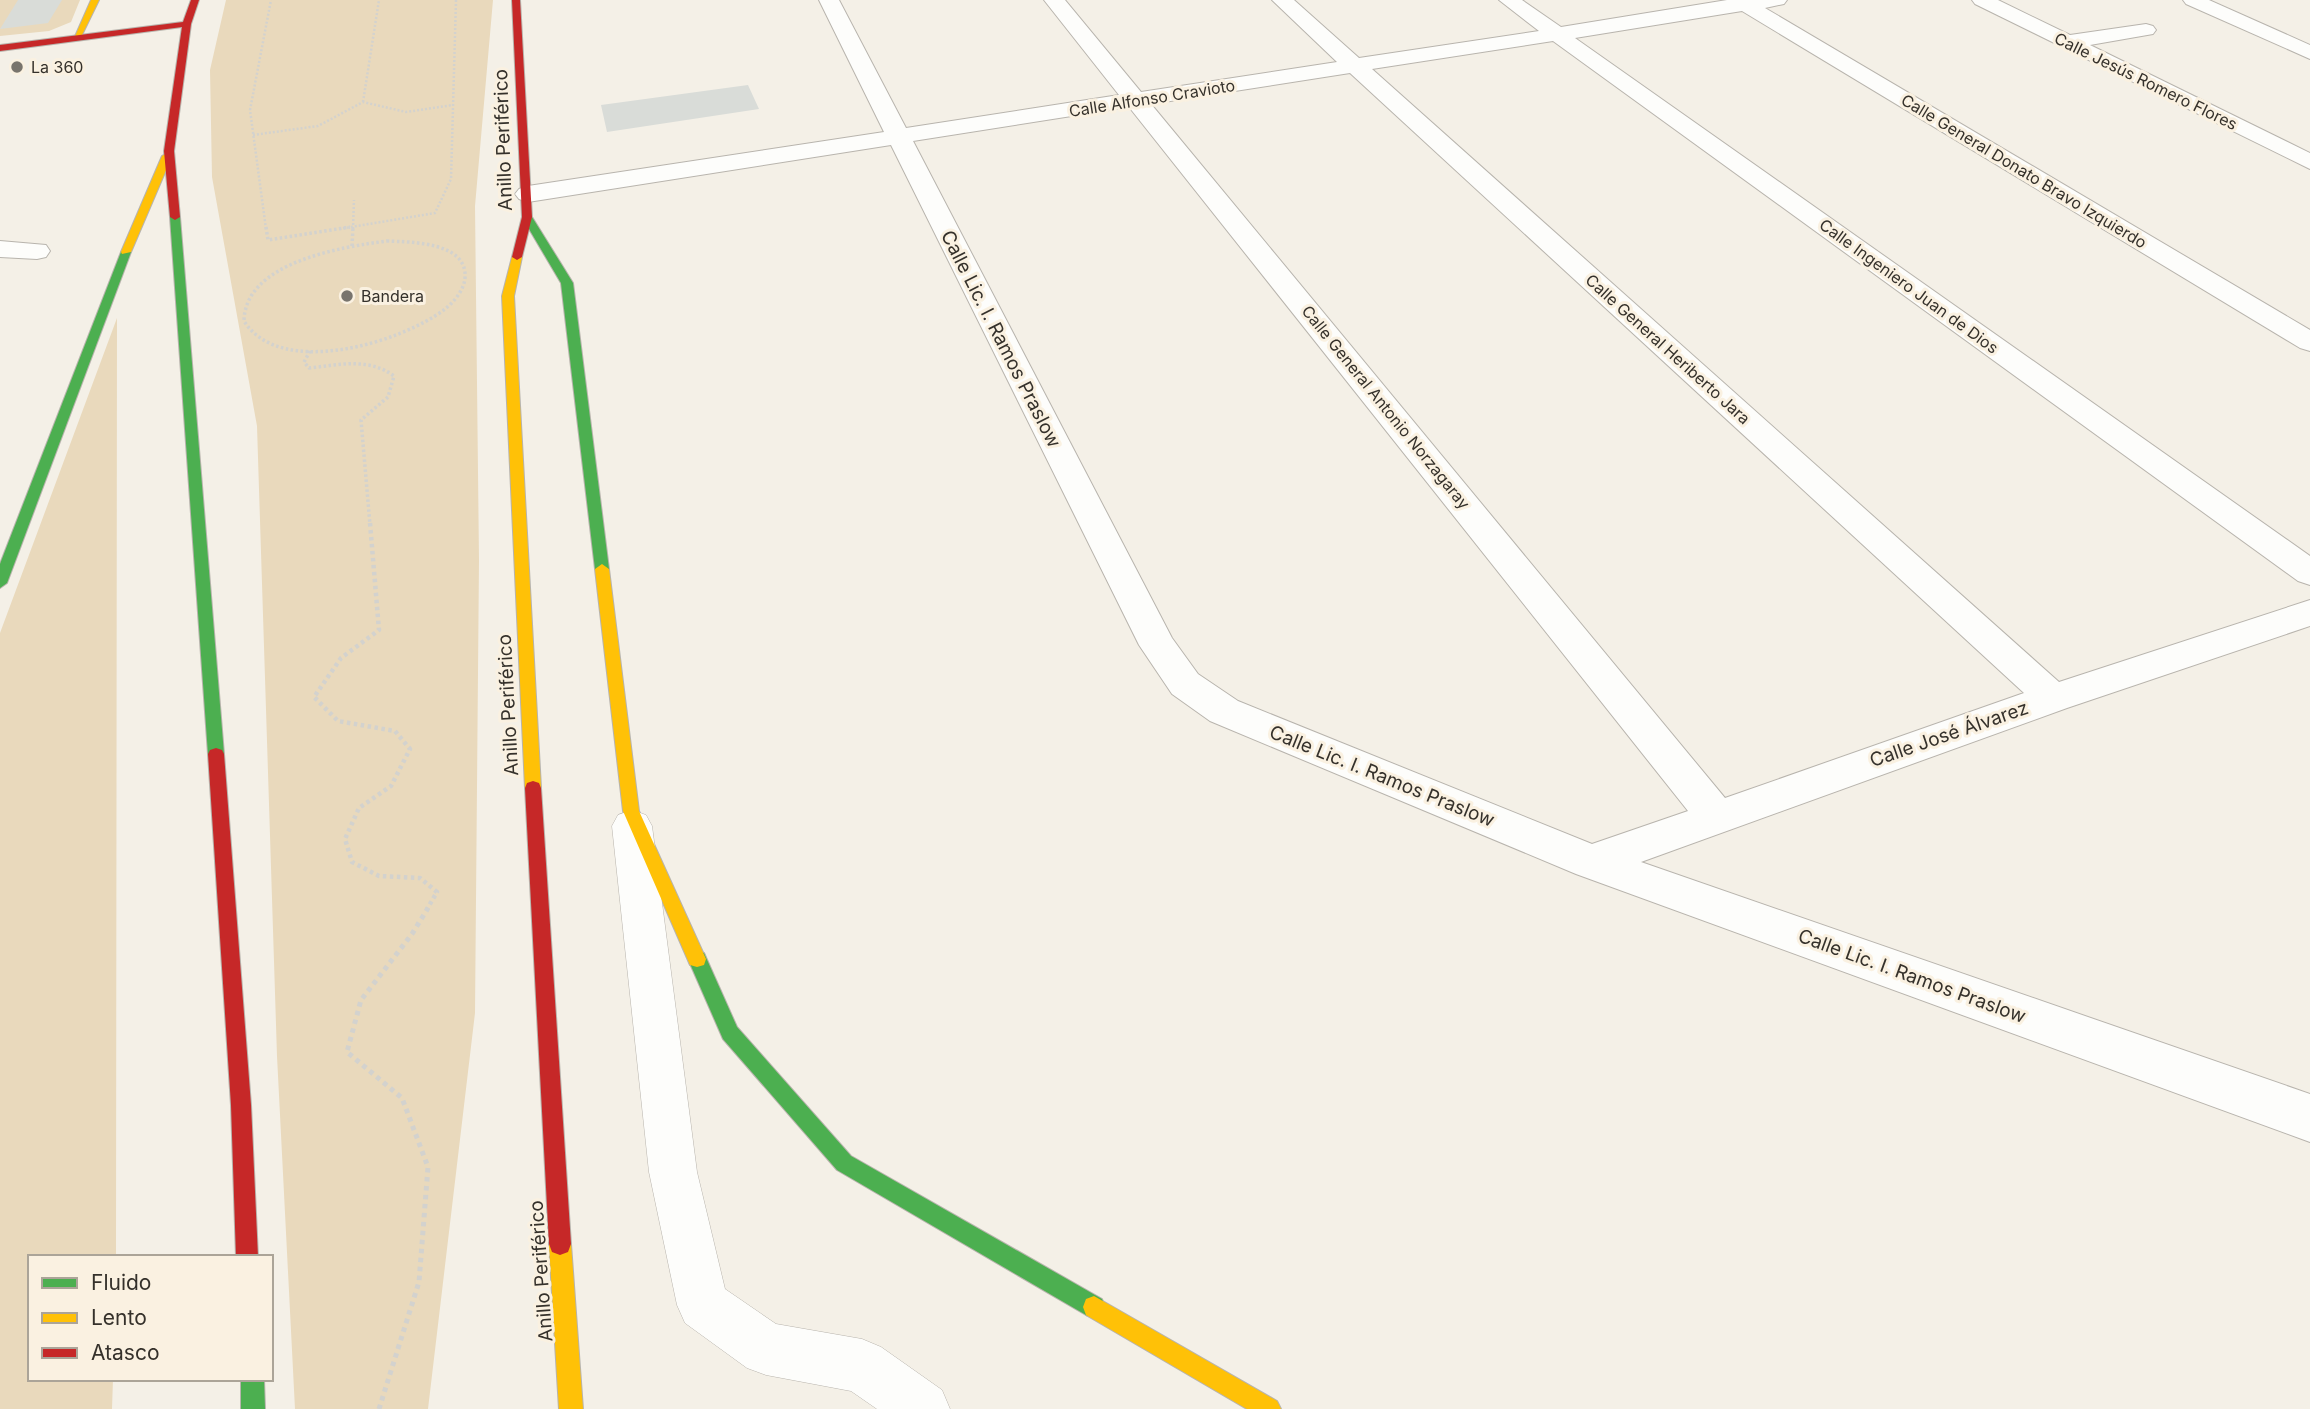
<svg xmlns="http://www.w3.org/2000/svg" width="2310" height="1409" font-family="Inter,sans-serif">
<rect width="100%" height="100%" fill="#f4f0e7"/>
<path fill="#e9d9bc" d="M 0,0 L 80,0 L 71,22 L 49,31 L 0,36 Z
M 226,0 L 493,0 L 475,206 L 479,560 L 475,1013 L 428,1409 L 295,1409 L 277,1056 L 257,426 L 212,177 L 210,70 Z
M 117,318 L 116,1257 L 30,1257 L 30,1379 L 113,1379 L 112,1409 L 0,1409 L 0,633 Z"/>
<path fill="#d9dcd8" d="M 18,0 L 62,0 L 48,23 L 0,29 Z
M 748,85 L 759,109 L 607,132 L 601,105 Z"/>
<g fill="none" stroke-linecap="round" stroke-linejoin="round">
<defs>
<path id="lane" d="M 632,810 L 646,815 L 652,826 L 697,1172 L 725,1289 L 776,1324 L 862,1339 L 881,1347 L 942,1390 L 950,1409 L 877,1409 L 851,1391 L 766,1375 L 747,1368 L 685,1323 L 677,1305 L 649,1172 L 612,826 L 618,815 Z"/>
<path id="street" d="M 819,0 L 839,0 L 906,128 L 1119,95 L 1044,0 L 1065,0 L 1141,92 L 1337,62 L 1272,0 L 1294,0 L 1359,58 L 1539,31 L 1499,0 L 1522,0 L 1561,27 L 1727,0 L 1787,0 L 1784,4 L 1765,8 L 2310,330 L 2310,351 L 2300,348 L 1742,11 L 1575,38 L 2310,556 L 2310,585 L 2298,581 L 1553,41 L 1372,69 L 2059,682 L 2310,600 L 2310,626 L 2067,708 L 1641,862 L 2310,1094 L 2310,1142 L 1576,874 L 1210,721 L 1172,694 L 1139,645 L 891,145 L 528,202 L 519,199 L 515,194 L 519,189 L 528,186 L 884,132 ZM 1350,73 L 2024,693 L 1725,798 L 1151,104 ZM 1129,107 L 1688,811 L 1592,844 L 1238,701 L 1198,674 L 1172,638 L 913,141 Z
M 1972,0 L 1998,0 L 2070,35 L 2146,24 L 2153,26 L 2156,30 L 2153,34 L 2090,45 L 2310,153 L 2310,169 L 1975,4 Z
M 2183,0 L 2209,0 L 2310,45 L 2310,59 L 2186,4 Z
M 0,241 L 46,245 L 50,251 L 46,257 L 37,259 L 0,257 Z"/>
<path id="fast" d="M 175,214 L 180,217 L 224,754 L 222,758 L 210,758 L 208,754 L 170,217 Z
M 527,214 L 532,217 L 573,283 L 609,569 L 602,574 L 595,569 L 561,283 L 522,217 Z
M 126,249 L 131,252 L 7,583 L 0,588 L 0,564 L 121,252 Z
M 697,951 L 704,953 L 737,1027 L 851,1156 L 1102,1299 L 1105,1307 L 1102,1315 L 1094,1318 L 1086,1315 L 837,1170 L 723,1039 L 688,959 L 690,953 Z
M 241,1379 L 264,1379 L 265,1409 L 241,1409 Z"/>
<path id="slow" d="M 91,0 L 99,0 L 80,39 L 73,41 Z
M 167,153 L 172,156 L 131,252 L 122,254 L 121,252 L 162,156 Z
M 517,254 L 522,257 L 514,296 L 541,788 L 539,793 L 527,793 L 525,788 L 502,296 L 512,257 Z
M 602,564 L 609,569 L 639,811 L 706,959 L 704,965 L 697,967 L 690,965 L 623,811 L 595,569 Z
M 560,1233 L 568,1236 L 571,1244 L 583,1409 L 559,1409 L 549,1244 L 552,1236 Z
M 1094,1296 L 1277,1401 L 1281,1409 L 1247,1409 L 1086,1315 L 1083,1307 L 1086,1299 Z"/>
<path id="jam" d="M 191,0 L 199,0 L 191,24 L 174,151 L 180,217 L 175,220 L 170,217 L 164,151 L 182,27 L 0,51 L 0,45 L 183,22 Z
M 512,0 L 520,0 L 532,217 L 522,257 L 517,260 L 512,257 L 522,217 Z
M 216,748 L 222,750 L 224,754 L 251,1105 L 258,1257 L 236,1257 L 231,1105 L 208,754 L 210,750 Z
M 533,781 L 539,783 L 541,788 L 571,1244 L 568,1252 L 560,1255 L 552,1252 L 549,1244 L 525,788 L 527,783 Z"/>
</defs>
<use href="#lane" stroke="#b8b4ad" stroke-width="1"/>
<use href="#street" stroke="#b8b4ad" stroke-width="2"/>
<use href="#fast" stroke="#b8b4ad" stroke-width="2"/>
<use href="#slow" stroke="#b8b4ad" stroke-width="2"/>
<use href="#jam" stroke="#b8b4ad" stroke-width="2"/>
<path stroke="#d3d2ce" stroke-width="2.5" stroke-dasharray="2 2" stroke-linecap="butt" d="M 363,102 L 379,0
M 253,135 L 318,126 L 363,102 L 406,112 L 453,105
M 266,229 L 250,110 L 271,0
M 339,229 L 435,213 L 451,179 L 456,0
M 353,229 L 354,200"/>
<path stroke="#d3d2ce" stroke-width="3.5" stroke-dasharray="2.5 2.5" stroke-linecap="butt" d="M 266,227 L 268,240 L 350,227
M 387,241 C 411,242 468,242 465,278 C 464,290 454,302 445,309 C 401,343 280,379 244,321 C 245,262 342,247 387,241 Z
M 352,246 L 353,227
M 310,351 L 304,362 L 309,368 C 339,365 368,357 394,376 L 388,397 L 361,420 L 370,525"/>
<path stroke="#d3d2ce" stroke-width="4.5" stroke-dasharray="3.5 3.5" stroke-linecap="butt" d="M 370,523 L 379,630 L 341,658 L 314,697 L 338,721 L 395,731 L 410,749 L 391,786 L 359,808 L 345,839 L 352,862 L 379,876 L 420,878 L 437,892 L 427,909"/>
<path stroke="#d3d2ce" stroke-width="5" stroke-dasharray="4.5 4.5" stroke-linecap="butt" d="M 379,1409 L 419,1282 L 428,1167 L 402,1098 L 347,1052 L 361,1000 L 412,934 L 428,908"/>
<use href="#lane" fill="#fdfdfb" fill-rule="evenodd"/>
<use href="#street" fill="#fdfdfb" fill-rule="evenodd"/>
<use href="#fast" fill="#4caf50" fill-rule="evenodd"/>
<use href="#slow" fill="#ffc107" fill-rule="evenodd"/>
<use href="#jam" fill="#c62828" fill-rule="evenodd"/>
</g>
<g fill="#78746d" stroke="#faf1e1" stroke-width="2.5">
<circle cx="17" cy="67" r="7"/>
<circle cx="347" cy="296" r="7"/>
</g>
<g text-anchor="middle" dominant-baseline="central" stroke-width="6" stroke-linejoin="round" paint-order="stroke">
<g font-size="16" fill="#35312b" stroke="#faf1e1" text-anchor="start">
<text x="31" y="67">La 360</text>
<text x="361" y="296">Bandera</text>
</g>
<g font-size="16" fill="#35312b" stroke="#faf1e1">
<text transform="translate(2146 81) rotate(26)">Calle Jesús Romero Flores</text>
<text transform="translate(1152 98) rotate(-9)">Calle Alfonso Cravioto</text>
<text transform="translate(2024 171) rotate(31)">Calle General Donato Bravo Izquierdo</text>
<text transform="translate(1909 286) rotate(36)">Calle Ingeniero Juan de Dios</text>
<text transform="translate(1668 349) rotate(42)">Calle General Heriberto Jara</text>
<text transform="translate(1386 407) rotate(51)">Calle General Antonio Norzagaray</text>
</g>
<g font-size="19" fill="#35312b" stroke="#faf1e1">
<text transform="translate(503 140) rotate(-92)">Anillo Periférico</text>
<text transform="translate(1001 339) rotate(63)">Calle Lic. I. Ramos Praslow</text>
<text transform="translate(508 705) rotate(-93)">Anillo Periférico</text>
<text transform="translate(1949 734) rotate(-19)">Calle José Álvarez</text>
<text transform="translate(1382 776) rotate(22)">Calle Lic. I. Ramos Praslow</text>
<text transform="translate(1912 976) rotate(20)">Calle Lic. I. Ramos Praslow</text>
<text transform="translate(541 1271) rotate(-94)">Anillo Periférico</text>
</g>
</g>
<rect x="28" y="1255" width="245" height="126" fill="#faf1e1" stroke="#aba498" stroke-width="2"/>
<rect x="42" y="1278" width="35" height="10" fill="#4caf50" stroke="#aba498" stroke-width="2"/>
<text x="91" y="1290" font-size="21" fill="#35312b">Fluido</text>
<rect x="42" y="1313" width="35" height="10" fill="#ffc107" stroke="#aba498" stroke-width="2"/>
<text x="91" y="1325" font-size="21" fill="#35312b">Lento</text>
<rect x="42" y="1348" width="35" height="10" fill="#c62828" stroke="#aba498" stroke-width="2"/>
<text x="91" y="1360" font-size="21" fill="#35312b">Atasco</text>
</svg>
